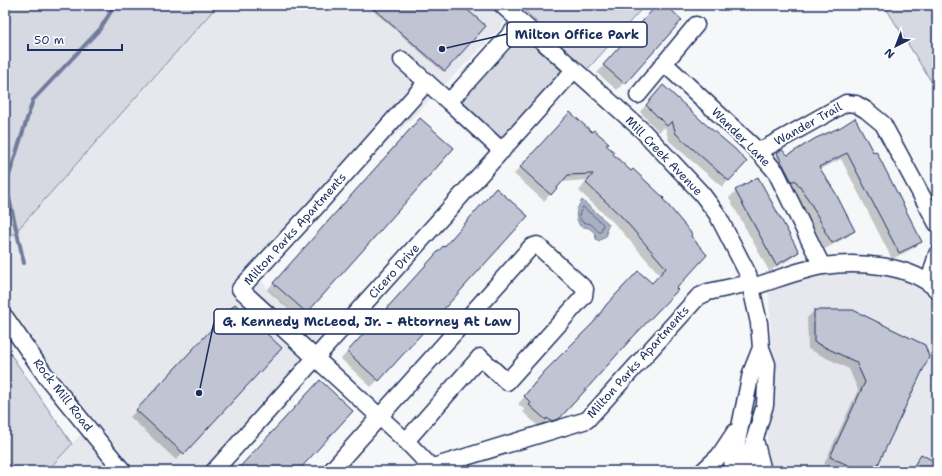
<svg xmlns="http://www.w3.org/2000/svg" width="942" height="476" font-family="'Shantell Sans',sans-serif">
<rect width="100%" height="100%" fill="#f6f7f9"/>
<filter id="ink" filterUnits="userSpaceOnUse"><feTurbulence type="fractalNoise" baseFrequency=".025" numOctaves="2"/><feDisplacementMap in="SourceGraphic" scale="8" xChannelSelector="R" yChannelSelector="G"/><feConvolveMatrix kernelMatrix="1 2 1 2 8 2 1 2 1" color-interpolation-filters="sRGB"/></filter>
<g filter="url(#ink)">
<path fill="#e6e8ee" d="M 218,5 L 515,5 L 499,30 L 256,276 L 328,346 L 216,471 L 47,471 L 89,425 L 5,299 L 5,244 Z
M 836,260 L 910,266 L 937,289 L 937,471 L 766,471 L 771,329 L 768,286 Z"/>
<path fill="#d6d9e2" stroke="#7884a0" d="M 5,5 L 218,5 L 5,244 Z
M 519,5 L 645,5 L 587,70 Z
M 884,5 L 937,5 L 937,91 Z
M 520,34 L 564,73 L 502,143 L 458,103 Z
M 5,346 L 72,444 L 47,471 L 5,471 Z"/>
<path fill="#a9b0c1" stroke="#707c99" d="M 582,200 L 609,224 L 606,230 L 607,235 L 599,241 L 596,239 L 595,233 L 589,228 L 580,226 C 574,215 576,210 582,200 Z"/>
<path fill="#0003" d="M 367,5 L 461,5 L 484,26 L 443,72 Z
M 658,5 L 664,5 L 681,20 L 617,90 L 597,73 Z
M 656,93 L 729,180 L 722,187 L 669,141 L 665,127 L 659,132 L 640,112 Z
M 563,121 L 605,146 L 612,154 L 631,172 L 677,290 L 558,418 L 546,422 L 547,423 L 555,421 L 551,425 L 544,427 L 540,424 L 538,426 L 523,412 L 525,410 L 518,404 L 538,381 L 587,331 L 599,314 L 631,279 L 652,284 L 660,275 L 615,224 L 579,191 L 587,180 L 561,182 L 544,201 L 514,174 Z
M 413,126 L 453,148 L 299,319 L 267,290 Z
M 842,128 L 921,241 L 914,248 L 892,259 L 841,159 L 820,169 L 854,231 L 847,237 L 825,249 L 804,209 L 771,160 L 782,151 L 787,156 Z
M 736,191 L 798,252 L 791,259 L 769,271 L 729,198 Z
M 436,254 L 378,380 L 371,387 L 341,359 Z
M 235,305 L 281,348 L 176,460 L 130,417 Z
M 814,311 L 925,346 L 874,471 L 839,471 L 824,464 L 858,390 L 849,369 L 808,349 L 807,318 Z
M 921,455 L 937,464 L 937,471 L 909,471 Z"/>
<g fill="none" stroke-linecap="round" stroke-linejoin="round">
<path stroke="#546386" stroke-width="1" d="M 583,207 L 603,224 L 601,232 L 599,232 L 591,224 L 582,222 L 579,216 Z"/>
<path stroke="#707c99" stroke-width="4" d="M 24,263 L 6,185 L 33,100 L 100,29 L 115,5"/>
</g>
<path fill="#c0c4d3" stroke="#1b2f5e" d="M 369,5 L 462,5 L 486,26 L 445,71 Z
M 657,5 L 666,5 L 682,20 L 625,84 L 603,65 Z
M 663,85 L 703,122 L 735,149 L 747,162 L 729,181 L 676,134 L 672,121 L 667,126 L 646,105 Z
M 570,112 L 592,132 L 594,130 L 609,143 L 606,145 L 614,152 L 613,154 L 631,171 L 633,169 L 664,198 L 663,199 L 692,234 L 691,236 L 707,255 L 676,289 L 678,290 L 631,339 L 582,394 L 559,419 L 551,421 L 547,418 L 546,420 L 529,405 L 531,403 L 524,396 L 544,372 L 594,322 L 606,305 L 638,271 L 652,283 L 666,268 L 622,217 L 586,183 L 593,174 L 568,175 L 551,195 L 520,167 Z
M 420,118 L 454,148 L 307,313 L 273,283 Z
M 855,118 L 873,152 L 876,151 L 922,242 L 899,253 L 847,153 L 819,167 L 835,192 L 855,231 L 832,243 L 824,230 L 825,230 L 810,202 L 795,180 L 792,182 L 777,153 L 782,150 L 788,155 L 816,138 L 841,127 Z
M 758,177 L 799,252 L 776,265 L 735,190 Z
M 496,188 L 528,216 L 379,381 L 347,352 L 443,246 L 444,247 Z
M 235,304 L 282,348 L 184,454 L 136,410 Z
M 814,310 L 853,310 L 925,345 L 929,357 L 875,471 L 861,471 L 830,457 L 865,382 L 856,362 L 814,342 Z
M 320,380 L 353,411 L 298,471 L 236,471 Z
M 921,454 L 937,463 L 937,471 L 911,471 Z"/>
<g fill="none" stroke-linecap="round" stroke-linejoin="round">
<defs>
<path id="minor" d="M 502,5 L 643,131 L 702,194 L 717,214 L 748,274 L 759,323 L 761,348 L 767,364 L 765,405 L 745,471
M 402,60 L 449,102
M 664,63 L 756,149 L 776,172 L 822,266
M 427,82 L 317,206 L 240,289 L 406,441 L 431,467
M 638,95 L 696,25
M 502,151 L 449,102 L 521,22
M 758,152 L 846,103 L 856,104 L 866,110 L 883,124 L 937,224
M 929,282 L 937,254
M 752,287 C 773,281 801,269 823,266 C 858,261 911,264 937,290
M 5,317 L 48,379 L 123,471
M 755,440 L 763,471
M 423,470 L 587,420 L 698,297 L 708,292 L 750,283
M 214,471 L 574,70
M 331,471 L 531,247 L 537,245 L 585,289 L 584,296 L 507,382 L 480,357 L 406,441
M 703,471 L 719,456 L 735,432
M 731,471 L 751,373 L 761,348"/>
</defs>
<use href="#minor" stroke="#1b2f5e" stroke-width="19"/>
<use href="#minor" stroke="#fff" stroke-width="16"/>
</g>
</g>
<g text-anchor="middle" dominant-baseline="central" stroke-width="4" stroke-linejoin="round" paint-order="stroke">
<g font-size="12" fill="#1b2f5e" stroke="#fff">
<text transform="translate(808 124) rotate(-29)">Wander Trail</text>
<text transform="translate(741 137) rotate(45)">Wander Lane</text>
<text transform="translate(664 156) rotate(46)">Mill Creek Avenue</text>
<text transform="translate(295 229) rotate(-48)">Milton Parks Apartments</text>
<text transform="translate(394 271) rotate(-48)">Cicero Drive</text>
<text transform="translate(638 362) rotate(-48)">Milton Parks Apartments</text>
<text transform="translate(63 395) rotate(52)">Rock Mill Road</text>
</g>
</g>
<path fill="none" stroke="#1b2f5e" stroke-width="1.5" d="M442 49L507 34M199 393L214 322"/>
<g fill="#1b2f5e" stroke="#fff" stroke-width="1.5">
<circle cx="442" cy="49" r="4"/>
<circle cx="199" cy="393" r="4"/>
</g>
<g fill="#fff" stroke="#1b2f5e" stroke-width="1.5">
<rect x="507" y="22" width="140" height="25" rx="4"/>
<rect x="214" y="309" width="305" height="25" rx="4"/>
</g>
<g font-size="13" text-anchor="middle" font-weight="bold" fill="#1b2f5e">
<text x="577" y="39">Milton Office Park</text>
<text x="367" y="326">G. Kennedy McLeod, Jr. - Attorney At Law</text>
</g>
<rect width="942" height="476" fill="none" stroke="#fff" stroke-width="20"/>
<rect x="10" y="10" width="922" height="456" fill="none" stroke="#1b2f5e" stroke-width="1.5" filter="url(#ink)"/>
<g transform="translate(896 46) rotate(222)" stroke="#ffffff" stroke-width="3" paint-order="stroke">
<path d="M0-3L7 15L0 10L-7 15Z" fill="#1b2f5e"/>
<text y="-6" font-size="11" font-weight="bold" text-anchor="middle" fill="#1b2f5e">N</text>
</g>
<path d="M28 44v6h94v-6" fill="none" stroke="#1b2f5e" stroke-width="2"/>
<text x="34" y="44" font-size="12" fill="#1b2f5e" stroke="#ffffff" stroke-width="3" paint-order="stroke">50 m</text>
</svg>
